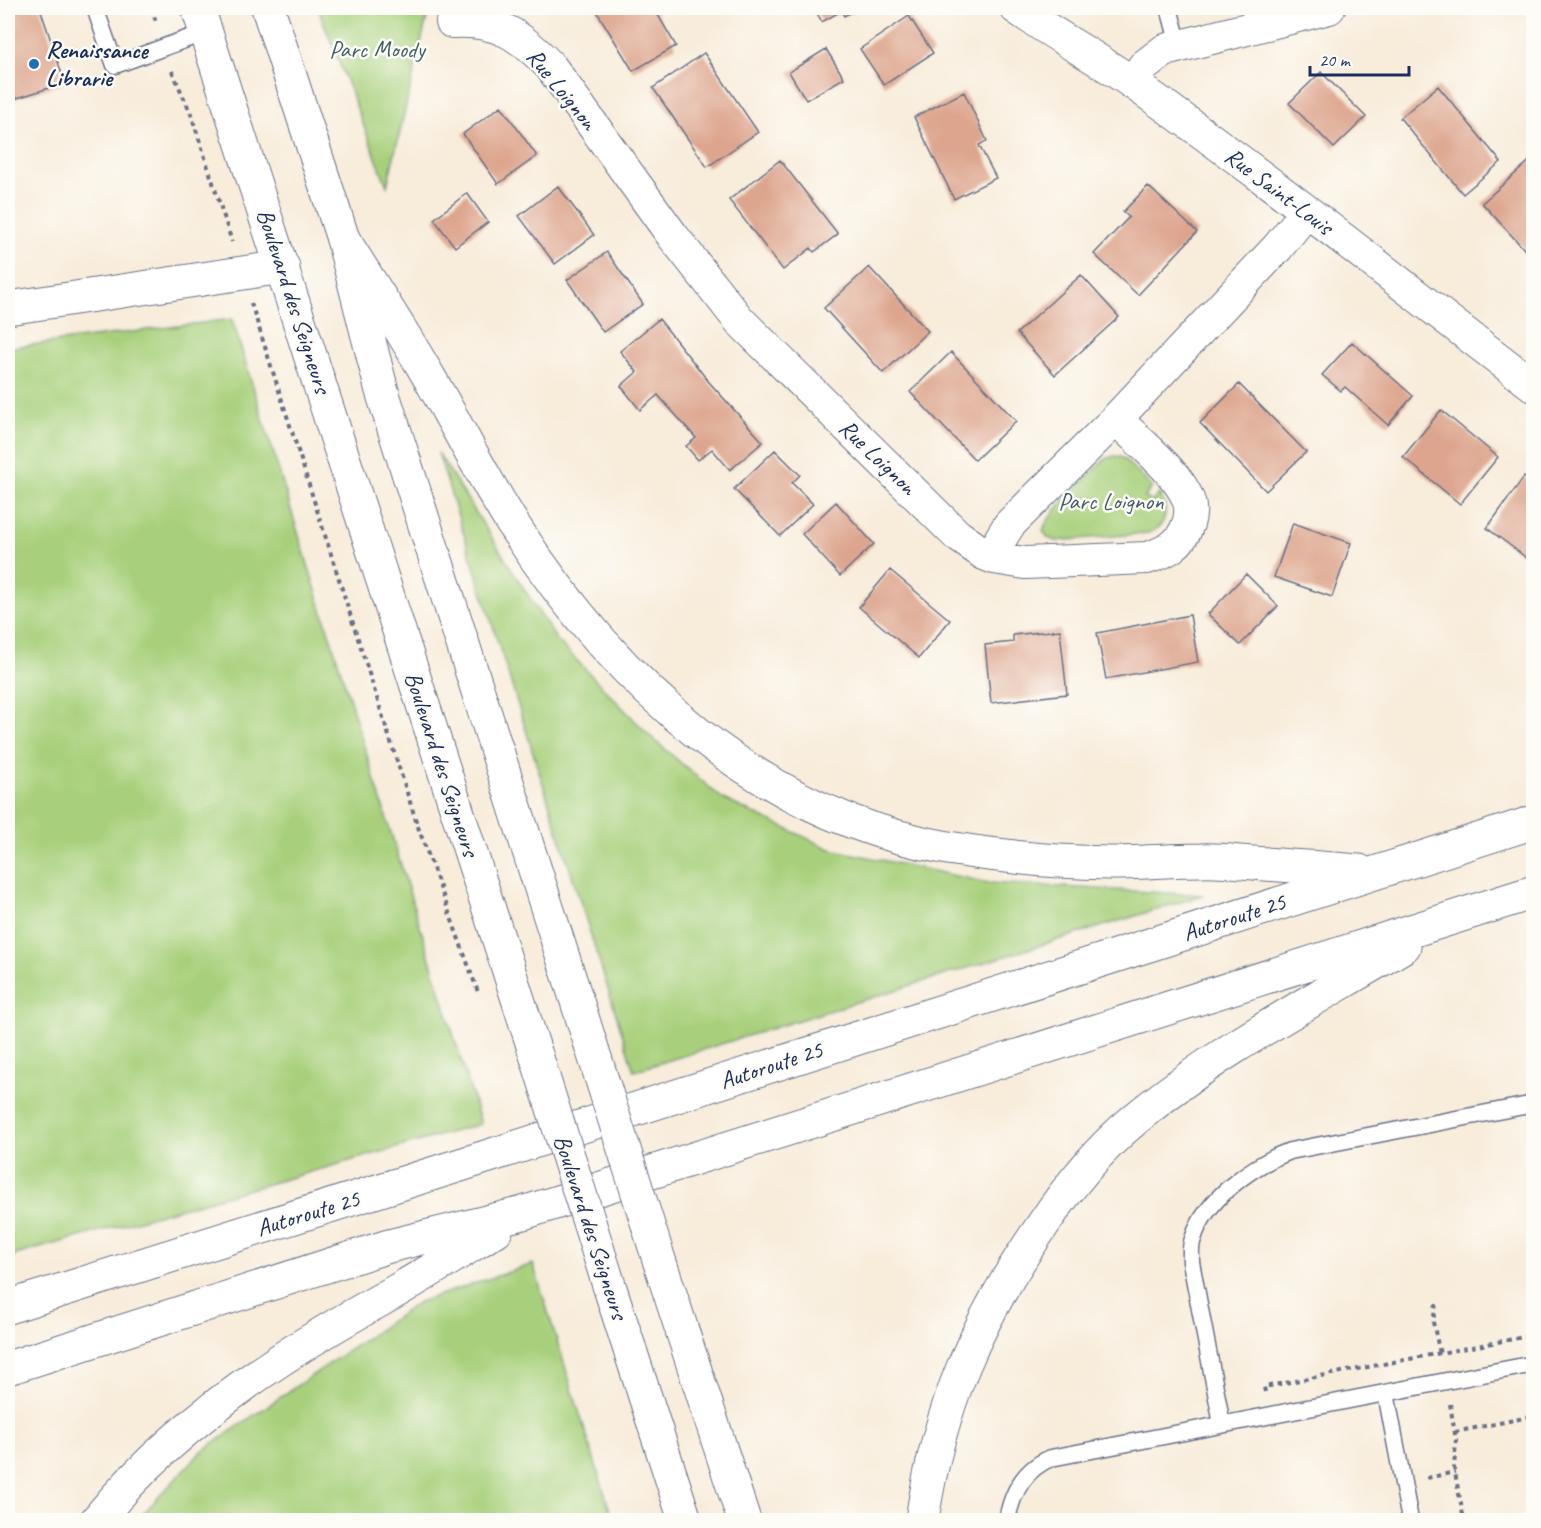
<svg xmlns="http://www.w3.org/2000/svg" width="1541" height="1528" font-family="Caveat,sans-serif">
<rect width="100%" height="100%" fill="#fdfcf7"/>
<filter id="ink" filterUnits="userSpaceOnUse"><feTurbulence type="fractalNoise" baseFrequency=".0167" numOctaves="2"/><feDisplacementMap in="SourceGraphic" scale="12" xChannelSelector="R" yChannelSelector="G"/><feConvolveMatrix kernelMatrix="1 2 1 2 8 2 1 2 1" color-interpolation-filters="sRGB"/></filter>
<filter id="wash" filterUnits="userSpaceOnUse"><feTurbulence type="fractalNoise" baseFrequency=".008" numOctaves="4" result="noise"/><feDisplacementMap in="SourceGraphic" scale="24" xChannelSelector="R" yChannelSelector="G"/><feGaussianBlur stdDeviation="1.35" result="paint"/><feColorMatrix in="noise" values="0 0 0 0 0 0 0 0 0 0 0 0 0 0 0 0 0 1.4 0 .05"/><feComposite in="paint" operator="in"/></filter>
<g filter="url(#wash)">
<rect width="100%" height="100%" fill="#f8ecda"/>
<path fill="#a8d07b" stroke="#62806c" stroke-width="1.5" d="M 318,8 L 438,8 L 427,17 L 387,186 Z
M 232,319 L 481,1124 L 8,1257 L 8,348 Z
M 438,453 L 556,639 L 652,738 L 723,799 L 830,849 L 989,883 L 1203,895 L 634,1071 Z
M 1115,456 L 1123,458 L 1152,487 L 1145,497 L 1152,502 L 1159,494 C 1170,508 1167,527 1148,533 L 1055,541 L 1048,538 L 1043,531 C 1045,516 1088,477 1101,463 L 1107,458 Z
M 533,1264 L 613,1520 L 137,1520 L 202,1451 L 419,1302 Z"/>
<g id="blocks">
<path fill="#dda58d" d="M 8,8 L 40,8 L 65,83 L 8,101 Z
M 604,8 L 654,8 L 676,46 L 633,71 L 597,12 Z
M 814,8 L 859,8 L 844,16 L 841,11 L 822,22 Z
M 909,16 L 933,53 L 884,85 L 860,49 Z
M 826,49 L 844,78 L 806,100 L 789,72 Z
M 704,53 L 758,132 L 707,167 L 653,88 Z
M 1321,72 L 1366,117 L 1334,148 L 1289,103 Z
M 1438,86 L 1501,162 L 1463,194 L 1400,118 Z
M 964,92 L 987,141 L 979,145 L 996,178 L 954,199 L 914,117 Z
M 501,106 L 537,156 L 498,184 L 463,134 Z
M 1534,157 L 1534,260 L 1482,203 Z
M 780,160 L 838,234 L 814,252 L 811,248 L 783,270 L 729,200 Z
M 558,186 L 594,235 L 555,264 L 519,216 Z
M 1148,186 L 1197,232 L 1138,295 L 1094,254 L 1129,217 L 1123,212 Z
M 467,193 L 488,222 L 455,247 L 434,219 Z
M 607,252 L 643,304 L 603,332 L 567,280 Z
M 869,267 L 928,331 L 883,373 L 824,308 Z
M 1081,275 L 1119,317 L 1055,375 L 1017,333 Z
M 659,319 L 709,382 L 763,442 L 730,470 L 712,449 L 698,460 L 686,446 L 696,438 L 658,395 L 640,410 L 621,386 L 637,372 L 620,351 Z
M 1352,342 L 1413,396 L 1388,425 L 1345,387 L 1341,391 L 1322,375 Z
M 951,352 L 1016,421 L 975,460 L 910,392 Z
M 1239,384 L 1306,452 L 1266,491 L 1200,423 Z
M 1441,410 L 1498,457 L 1460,504 L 1403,457 Z
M 775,450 L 800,475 L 792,483 L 813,504 L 780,536 L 734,489 Z
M 1524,477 L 1534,484 L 1534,559 L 1532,562 L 1487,528 Z
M 836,502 L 874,544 L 840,576 L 802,534 Z
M 1293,523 L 1351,543 L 1332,597 L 1274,577 Z
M 890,570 L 950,620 L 919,658 L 859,607 Z
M 1246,574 L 1278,606 L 1240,645 L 1208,614 Z
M 1190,615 L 1198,662 L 1106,679 L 1097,633 Z
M 1060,630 L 1067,694 L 991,703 L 985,645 L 1013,642 L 1013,635 Z"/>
</g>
</g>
<g filter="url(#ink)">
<use href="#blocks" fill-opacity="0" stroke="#687189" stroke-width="1.5"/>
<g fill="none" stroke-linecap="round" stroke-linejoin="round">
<defs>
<path id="service" d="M 95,8 L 115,65 L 206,32
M 1169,8 L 1179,45
M 1386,1393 L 1410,1520
M 1222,1424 L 1191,1262 C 1191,1254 1190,1246 1193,1239 C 1205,1199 1253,1165 1290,1151 L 1534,1104
M 1007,1520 C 1012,1492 1024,1469 1051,1458 L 1534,1364"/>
<path id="minor" d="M 1016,8 C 1054,35 1096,57 1134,84 C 1271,180 1401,285 1534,386
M 452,22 C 498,19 520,35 551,67 L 672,235 L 739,320 L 957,535 L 984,554 L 994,558 L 1001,538 L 1009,525 L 1116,419 L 1278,247 L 1306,212
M 1132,83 L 1144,66 L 1165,50 L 1329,8
M 994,558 L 1025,563 L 1147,558 C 1166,552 1181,545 1188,524 C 1190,518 1191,509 1189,502 C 1181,475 1136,439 1116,419"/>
<path id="secondary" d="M 198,8 L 537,1058
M 268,8 L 343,239 L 382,391 L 590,1042
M 661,1266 L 744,1520
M 608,1282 L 685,1520"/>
<path id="motorway" d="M 343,239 C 371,284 400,327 426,372 C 456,423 482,476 514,526 C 615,682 758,815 948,848 C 1001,857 1056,862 1110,863 C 1141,863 1171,860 1202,860 C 1219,859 1237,862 1254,863 C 1289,866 1324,868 1359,871
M 8,308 L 283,267
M 8,1307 L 492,1155 L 1534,822
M 8,1368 L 389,1246 L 523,1213 L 1534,892
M 97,1520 C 160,1442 242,1381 328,1330 C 352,1315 378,1302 403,1287 C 434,1269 465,1249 496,1230
M 922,1520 C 939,1406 976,1321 1042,1226 C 1068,1187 1098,1150 1134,1120 C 1215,1052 1313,1001 1404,946"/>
</defs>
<use href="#service" stroke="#687189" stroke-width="19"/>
<use href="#minor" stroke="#687189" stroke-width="34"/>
<use href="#secondary" stroke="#687189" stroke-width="35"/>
<use href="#motorway" stroke="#687189" stroke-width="35"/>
<path stroke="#687189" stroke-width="4" stroke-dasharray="4.5 4.5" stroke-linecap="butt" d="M 151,8 L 157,24
M 172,71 L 191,114 L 232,242
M 251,303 L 417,824 L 478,992
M 1436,1304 L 1433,1322 L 1440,1354
M 1265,1392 L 1264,1387 L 1534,1335
M 1450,1404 L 1456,1440 L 1454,1468 L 1464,1520
M 1455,1432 L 1534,1416
M 1427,1478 L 1455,1472"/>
<use href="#service" stroke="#fff" stroke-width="16"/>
<use href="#minor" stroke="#fff" stroke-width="32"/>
<use href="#secondary" stroke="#fff" stroke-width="33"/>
<use href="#motorway" stroke="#fff" stroke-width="33"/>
<defs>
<path id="secondary-bridge" d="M 590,1042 L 661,1266
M 537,1058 L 608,1282"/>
</defs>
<use href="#secondary-bridge" stroke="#687189" stroke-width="35" stroke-linecap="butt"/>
<use href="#secondary-bridge" stroke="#fff" stroke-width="33"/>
</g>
</g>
<circle fill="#1f6fb2" stroke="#fdfcf7" stroke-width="2" cx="34" cy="64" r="6"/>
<g text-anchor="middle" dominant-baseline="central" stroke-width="5" stroke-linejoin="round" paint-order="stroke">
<g font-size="24" fill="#455f67" stroke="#fdfcf7">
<text x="377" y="49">Parc Moody</text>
<text x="1111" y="501">Parc Loignon</text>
</g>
<g font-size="24" font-weight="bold" fill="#1b2f5e" stroke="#fdfcf7" text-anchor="start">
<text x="46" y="50">Renaissance<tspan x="46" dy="28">Librarie</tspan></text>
</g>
<g font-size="24" fill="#1b2f5e" stroke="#fdfcf7">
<text transform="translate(562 89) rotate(51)">Rue Loignon</text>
<text transform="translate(1279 191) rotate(37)">Rue Saint-Louis</text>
<text transform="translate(294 301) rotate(72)">Boulevard des Seigneurs</text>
<text transform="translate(878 457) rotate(44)">Rue Loignon</text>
<text transform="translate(442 764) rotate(72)">Boulevard des Seigneurs</text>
<text transform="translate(1234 917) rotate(-18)">Autoroute 25</text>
<text transform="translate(771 1065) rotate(-18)">Autoroute 25</text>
<text transform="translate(308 1213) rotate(-17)">Autoroute 25</text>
<text transform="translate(591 1227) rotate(72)">Boulevard des Seigneurs</text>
</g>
</g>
<rect width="1541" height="1528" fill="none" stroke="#fdfcf7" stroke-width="30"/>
<path d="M1310 66v9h99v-9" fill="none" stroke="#1b2f5e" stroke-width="3"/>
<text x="1319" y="66" font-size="18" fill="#1b2f5e" stroke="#fdfcf7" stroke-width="4.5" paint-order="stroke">20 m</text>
</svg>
